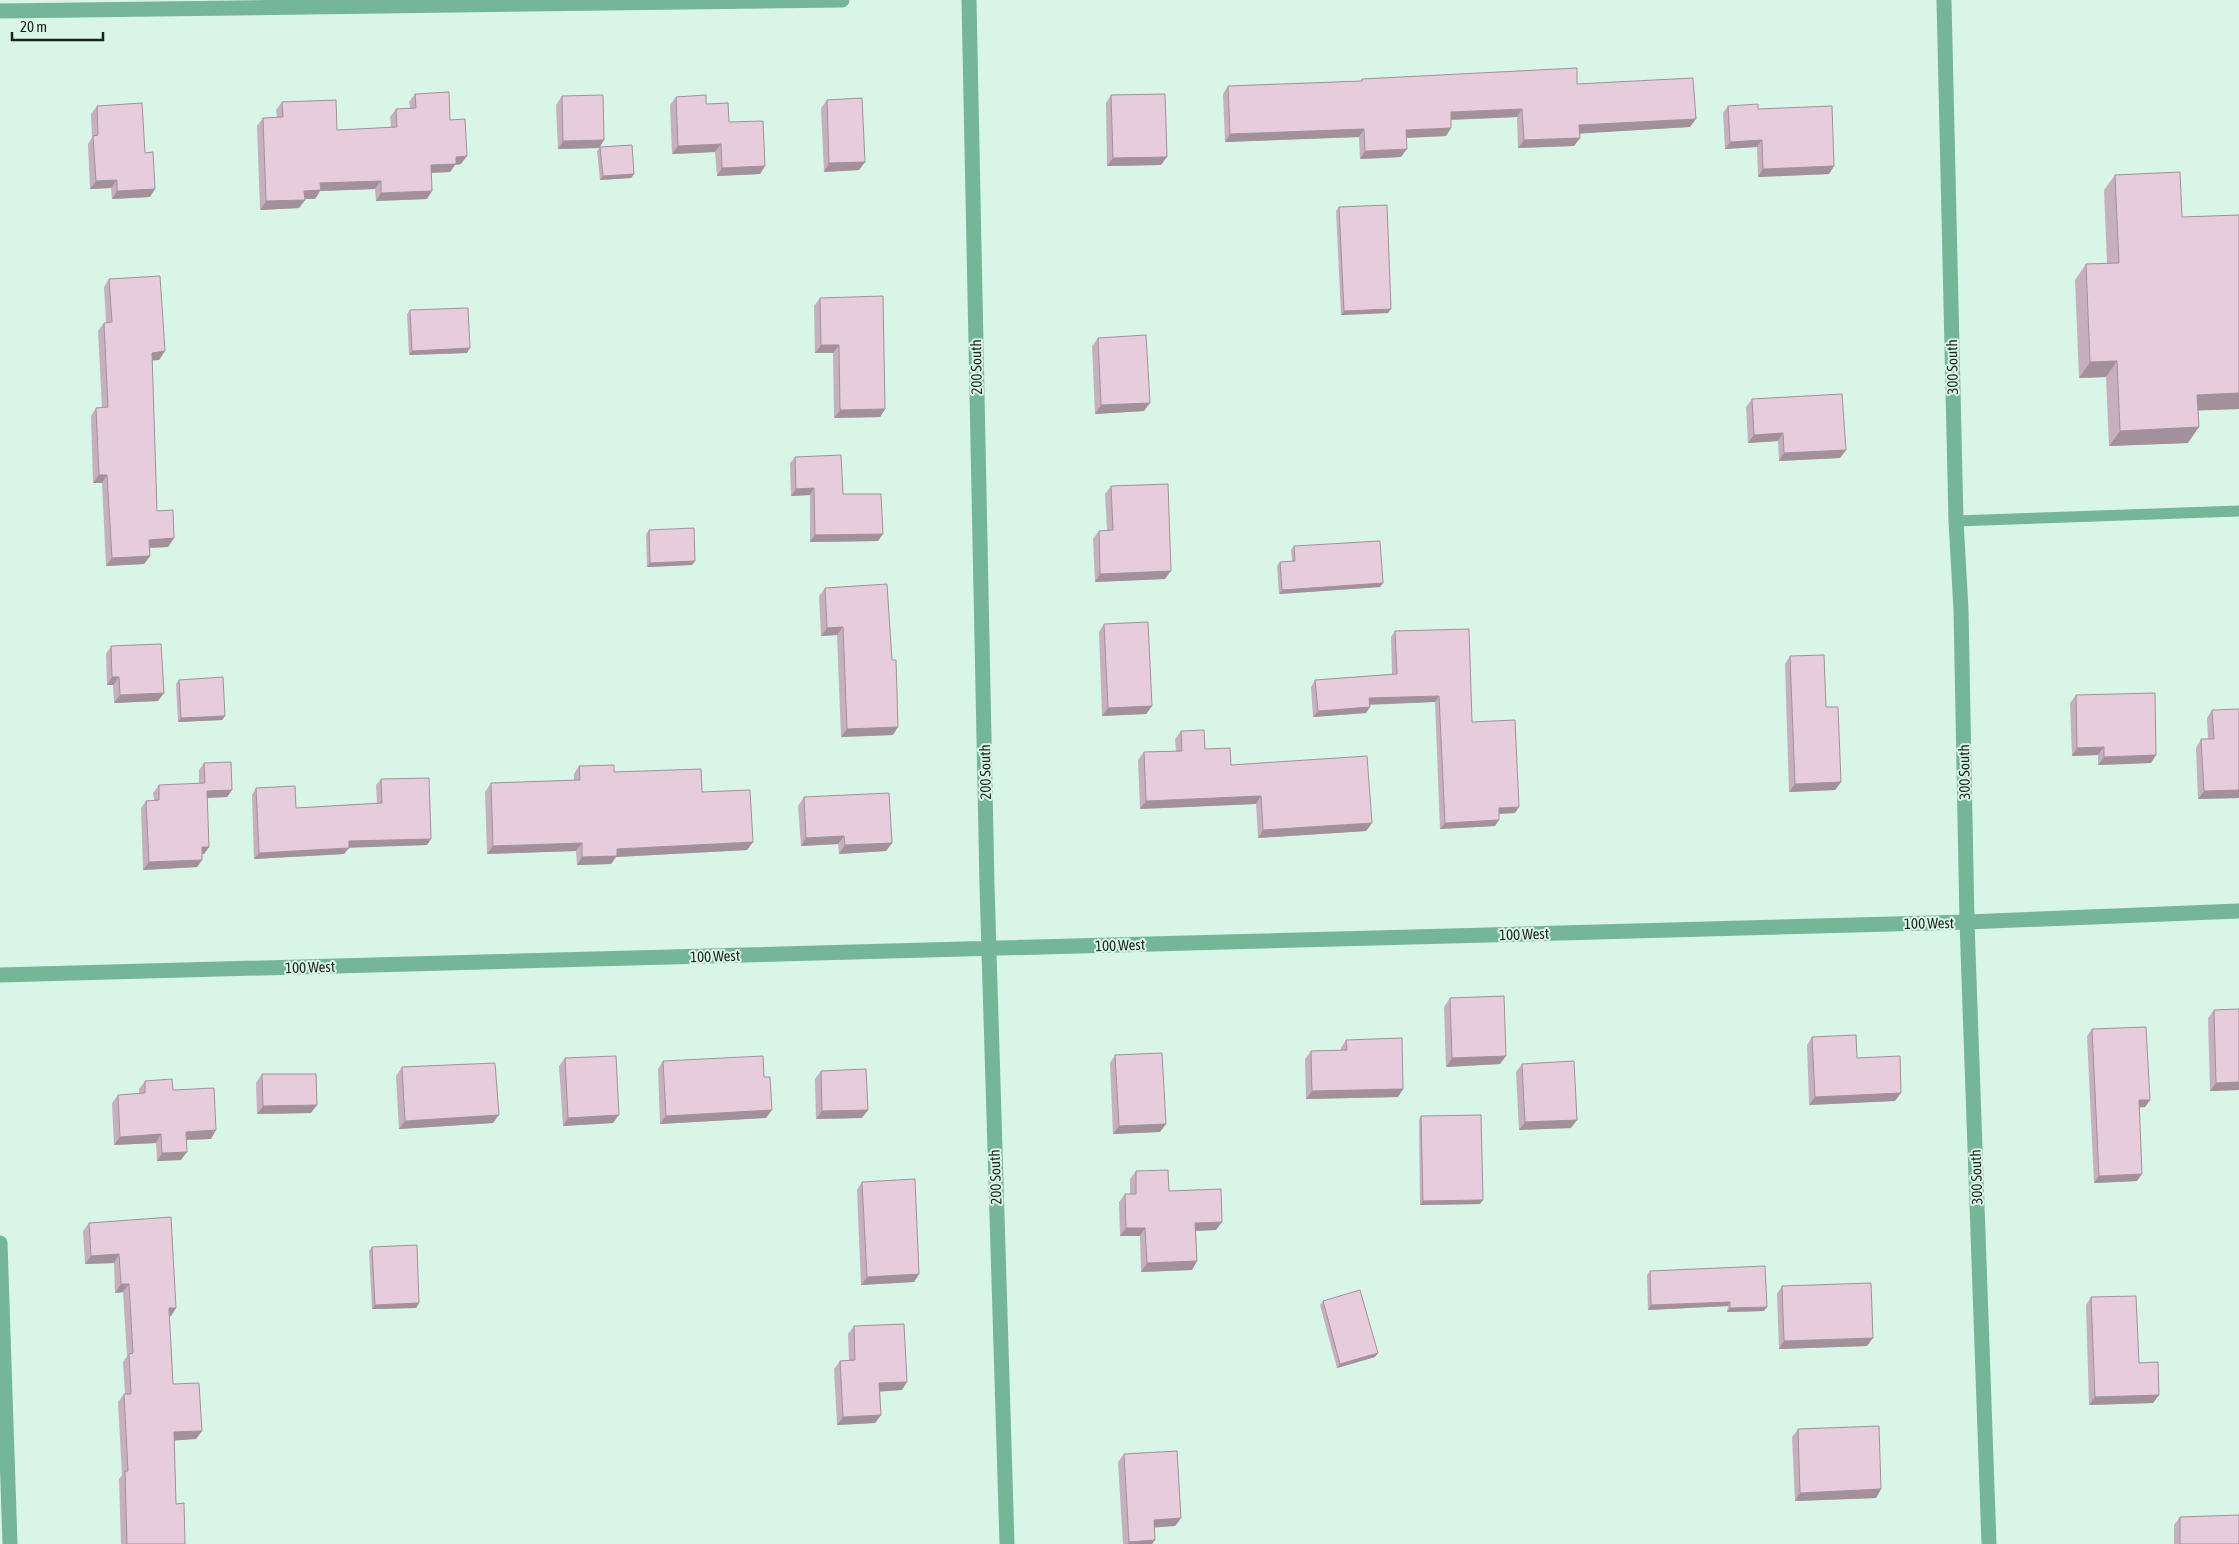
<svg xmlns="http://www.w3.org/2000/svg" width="2239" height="1544" font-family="'Asap Condensed',sans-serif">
<rect width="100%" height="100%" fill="#d9f5e7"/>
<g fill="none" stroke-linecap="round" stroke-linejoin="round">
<path stroke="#75b698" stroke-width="11" d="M 1956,521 L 2239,511"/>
<path stroke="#75b698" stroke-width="15" d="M 969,0 L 987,886 L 1007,1544
M 1944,0 L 1956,521 L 1961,610 L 1967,922 L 1989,1544
M 0,11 L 842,0
M 0,975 L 1967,922 L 2239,911
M 0,1243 L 10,1544"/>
</g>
<path fill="#c7b0bd" d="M 1362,79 L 1577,84 L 1690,127 L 1579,133 L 1580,138 L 1574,146 L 1518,148 L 1517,117 L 1451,120 L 1446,136 L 1406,138 L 1401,157 L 1360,159 L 1359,137 L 1225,142 L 1223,94 L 1228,86 L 1361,81 Z
M 415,94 L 450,120 L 461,164 L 455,165 L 450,172 L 432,173 L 427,199 L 376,201 L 375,189 L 320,191 L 315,199 L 305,199 L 305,200 L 299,208 L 260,210 L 257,126 L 263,118 L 277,117 L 276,110 L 282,102 L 337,130 L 391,127 L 390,117 L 396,109 L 410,108 L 409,102 Z
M 1111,95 L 1161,165 L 1107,166 L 1106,103 Z
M 562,96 L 604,140 L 599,148 L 558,149 L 556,105 Z
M 676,97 L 706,104 L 729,122 L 765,166 L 760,174 L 717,176 L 715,152 L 672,154 L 670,105 Z
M 827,100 L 865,162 L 859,170 L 824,172 L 821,108 Z
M 97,106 L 145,153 L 150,197 L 112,199 L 111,188 L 90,189 L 88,144 L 92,137 L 91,114 Z
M 1728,106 L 1758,109 L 1834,166 L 1829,174 L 1758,177 L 1757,147 L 1725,149 L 1723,113 Z
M 600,147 L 634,174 L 631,178 L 600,180 L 597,151 Z
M 2115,175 L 2182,217 L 2239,215 L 2239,409 L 2198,410 L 2188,443 L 2109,446 L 2106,377 L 2079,378 L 2075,280 L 2086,264 L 2107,263 L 2104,190 Z
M 1339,207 L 1388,313 L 1341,315 L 1336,211 Z
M 109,279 L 165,351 L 159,360 L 152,360 L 157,511 L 174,538 L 168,547 L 149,548 L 150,556 L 144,564 L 106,566 L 102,483 L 93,483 L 91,416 L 96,408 L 102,408 L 98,331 L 104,323 L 106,323 L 104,287 Z
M 820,298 L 885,409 L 880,417 L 834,418 L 833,353 L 815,353 L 814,306 Z
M 410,310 L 467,353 L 409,355 L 407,314 Z
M 1098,338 L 1144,411 L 1095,414 L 1092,346 Z
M 1752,399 L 1846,450 L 1840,458 L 1779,461 L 1778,441 L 1748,443 L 1746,407 Z
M 795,457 L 843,494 L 878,541 L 810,542 L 810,495 L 791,496 L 790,463 Z
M 1111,486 L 1165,579 L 1095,582 L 1093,539 L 1099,531 L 1107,530 L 1105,494 Z
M 649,530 L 692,565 L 647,567 L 646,534 Z
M 1294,546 L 1383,583 L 1380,587 L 1279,594 L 1277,566 L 1280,562 L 1292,561 L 1291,550 Z
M 825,588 L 893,735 L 841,737 L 837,635 L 821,636 L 819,596 Z
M 1104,624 L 1152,706 L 1146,714 L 1102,716 L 1099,632 Z
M 1395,631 L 1472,722 L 1515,813 L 1499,814 L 1495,826 L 1440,829 L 1435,702 L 1370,704 L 1366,713 L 1313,717 L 1311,687 L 1315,680 L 1392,674 L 1391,637 Z
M 111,646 L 158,701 L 114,703 L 113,685 L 107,685 L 106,654 Z
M 1790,656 L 1826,707 L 1841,782 L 1835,790 L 1789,792 L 1785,664 Z
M 179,680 L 225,716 L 222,720 L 178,722 L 176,684 Z
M 2076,695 L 2151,763 L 2098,765 L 2098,755 L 2072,756 L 2070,703 Z
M 2212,710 L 2239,798 L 2198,799 L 2196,748 L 2201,739 L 2208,739 L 2207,718 Z
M 1181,731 L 1205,749 L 1231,765 L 1372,823 L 1366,831 L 1258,838 L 1256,804 L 1140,809 L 1138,760 L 1144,752 L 1176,751 L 1175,739 Z
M 204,763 L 232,790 L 227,797 L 207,798 L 209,847 L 204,854 L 202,854 L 202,860 L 197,867 L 143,870 L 141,808 L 146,801 L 154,800 L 153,793 L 159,785 L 199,784 L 199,770 Z
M 579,766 L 614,772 L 702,792 L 753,842 L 747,850 L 616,857 L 611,864 L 577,865 L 576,851 L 487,854 L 485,792 L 491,783 L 574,780 L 574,774 Z
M 381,779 L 427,845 L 349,847 L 344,854 L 254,859 L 252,795 L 256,788 L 296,808 L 377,803 L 376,785 Z
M 804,797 L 892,843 L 886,851 L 839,854 L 838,844 L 801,846 L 798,806 Z
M 1450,998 L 1500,1064 L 1446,1067 L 1444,1007 Z
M 2239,1009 L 2239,1090 L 2210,1091 L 2208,1018 L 2214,1010 Z
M 2092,1029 L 2150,1100 L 2145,1107 L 2139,1107 L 2137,1181 L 2094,1183 L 2087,1036 Z
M 1812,1037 L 1857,1058 L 1895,1101 L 1809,1105 L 1807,1045 Z
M 1346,1040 L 1403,1089 L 1398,1097 L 1306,1099 L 1305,1059 L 1311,1051 L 1341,1050 L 1341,1048 Z
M 1115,1055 L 1160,1132 L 1113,1134 L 1110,1063 Z
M 565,1058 L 613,1123 L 563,1126 L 559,1066 Z
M 663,1061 L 764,1077 L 766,1118 L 660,1124 L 658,1069 Z
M 1522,1064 L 1571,1128 L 1519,1130 L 1516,1072 Z
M 402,1067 L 493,1123 L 399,1129 L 396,1076 Z
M 821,1071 L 862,1118 L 816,1119 L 815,1079 Z
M 262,1074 L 311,1113 L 257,1114 L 256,1083 Z
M 145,1081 L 173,1090 L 211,1139 L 186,1140 L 181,1160 L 157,1161 L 156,1143 L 114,1145 L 112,1103 L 118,1095 L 139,1094 L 139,1089 Z
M 1421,1116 L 1480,1204 L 1420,1205 L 1419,1120 Z
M 1136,1171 L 1169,1191 L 1216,1230 L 1196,1231 L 1197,1261 L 1192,1270 L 1141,1272 L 1140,1236 L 1120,1236 L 1119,1202 L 1125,1194 L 1130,1194 L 1130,1179 Z
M 862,1182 L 919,1274 L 914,1282 L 861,1285 L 857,1190 Z
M 89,1223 L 176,1308 L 171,1316 L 169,1316 L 173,1384 L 196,1439 L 174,1440 L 176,1504 L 185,1544 L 121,1544 L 119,1479 L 122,1475 L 118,1402 L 124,1394 L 125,1394 L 123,1362 L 127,1356 L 123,1292 L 115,1293 L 114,1263 L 85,1264 L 83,1231 Z
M 372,1247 L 419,1303 L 416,1308 L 372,1309 L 369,1251 Z
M 1650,1271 L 1764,1311 L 1727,1312 L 1728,1306 L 1648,1310 L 1647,1275 Z
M 1782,1286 L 1867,1346 L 1779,1349 L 1777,1294 Z
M 2091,1297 L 2139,1363 L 2159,1395 L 2153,1403 L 2089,1405 L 2086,1305 Z
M 1323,1301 L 1375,1357 L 1337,1368 L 1320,1305 Z
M 854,1326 L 902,1390 L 880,1391 L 881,1415 L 875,1423 L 837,1425 L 834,1369 L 840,1361 L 849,1360 L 848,1334 Z
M 1798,1429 L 1881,1489 L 1876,1498 L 1795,1501 L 1792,1437 Z
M 1124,1454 L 1181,1518 L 1175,1526 L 1154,1527 L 1152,1544 L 1123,1544 L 1118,1462 Z
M 2180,1517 L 2239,1544 L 2174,1544 L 2174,1525 Z"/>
<path fill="#a2909a" d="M 1522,109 L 1517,117 L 1445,120 L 1451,112 Z
M 1696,119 L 1690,127 L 1573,134 L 1579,125 Z
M 1451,128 L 1446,136 L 1401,138 L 1406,130 Z
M 1364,129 L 1359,137 L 1225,142 L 1230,134 Z
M 1580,138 L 1574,146 L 1518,148 L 1524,140 Z
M 604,140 L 599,148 L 558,149 L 563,141 Z
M 1762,140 L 1757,147 L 1725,149 L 1730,142 Z
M 721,144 L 715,152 L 672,154 L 678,146 Z
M 1407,149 L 1401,157 L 1360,159 L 1365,151 Z
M 467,156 L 461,164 L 455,165 L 450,172 L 425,173 L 431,165 L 456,157 Z
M 1167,157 L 1161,165 L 1107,166 L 1113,158 Z
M 865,162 L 859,170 L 824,172 L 829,163 Z
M 765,166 L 760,174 L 717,176 L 722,168 Z
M 1834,166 L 1829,174 L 1758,177 L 1763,169 Z
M 634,174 L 631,178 L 600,180 L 603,176 Z
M 117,180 L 111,188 L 90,189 L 96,181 Z
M 381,181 L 375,189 L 320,191 L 315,199 L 298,199 L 304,191 L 320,183 Z
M 155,189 L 150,197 L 112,199 L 117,191 Z
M 432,191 L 427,199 L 376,201 L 381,193 Z
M 305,200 L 299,208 L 260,210 L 266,201 Z
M 1391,309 L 1388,313 L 1341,315 L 1344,311 Z
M 821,345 L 839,345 L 833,353 L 815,353 Z
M 470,348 L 467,353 L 409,355 L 412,351 Z
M 165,351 L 159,360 L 147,361 L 152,353 Z
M 2117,361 L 2106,377 L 2079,378 L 2090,362 Z
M 2239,393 L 2239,409 L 2186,411 L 2197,395 Z
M 1150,403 L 1144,411 L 1095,414 L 1101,405 Z
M 885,409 L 880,417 L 834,418 L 840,410 Z
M 2199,427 L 2188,443 L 2109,446 L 2120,431 Z
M 1783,433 L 1778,441 L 1748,443 L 1754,435 Z
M 1846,450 L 1840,458 L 1779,461 L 1784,453 Z
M 99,475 L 107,475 L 102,483 L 93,483 Z
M 814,488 L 810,495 L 791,496 L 796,489 Z
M 883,534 L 878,541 L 810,542 L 815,535 Z
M 174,538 L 168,547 L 143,548 L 149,540 Z
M 150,556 L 144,564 L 106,566 L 112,558 Z
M 695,561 L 692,565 L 647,567 L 650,563 Z
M 1171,571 L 1165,579 L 1095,582 L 1100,574 Z
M 1383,583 L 1380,587 L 1279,594 L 1282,590 Z
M 843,627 L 837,635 L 821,636 L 827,628 Z
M 112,677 L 119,677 L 113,685 L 107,685 Z
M 164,693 L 158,701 L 114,703 L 120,695 Z
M 1439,696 L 1435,702 L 1365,705 L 1369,698 Z
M 1152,706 L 1146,714 L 1102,716 L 1108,708 Z
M 1370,707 L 1366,713 L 1313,717 L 1318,711 Z
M 225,716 L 222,720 L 178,722 L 181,718 Z
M 898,727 L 893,735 L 841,737 L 847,729 Z
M 2104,747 L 2098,755 L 2072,756 L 2077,748 Z
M 2156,755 L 2151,763 L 2098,765 L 2104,757 Z
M 1841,782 L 1835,790 L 1789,792 L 1795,784 Z
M 232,790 L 227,797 L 202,798 L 207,791 Z
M 2239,790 L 2239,798 L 2198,799 L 2204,791 Z
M 1261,796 L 1256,804 L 1140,809 L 1146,801 Z
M 1519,807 L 1515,813 L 1494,814 L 1499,808 Z
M 1499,820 L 1495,826 L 1440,829 L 1445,823 Z
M 1372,823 L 1366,831 L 1258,838 L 1263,830 Z
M 844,836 L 838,844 L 801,846 L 806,838 Z
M 431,839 L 427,845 L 344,848 L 349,841 Z
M 753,842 L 747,850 L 616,857 L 611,864 L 577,865 L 582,857 L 617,849 Z
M 582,843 L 576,851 L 487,854 L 493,846 Z
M 892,843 L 886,851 L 839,854 L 845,845 Z
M 202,847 L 209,847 L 204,854 L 197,855 Z
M 349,848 L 344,854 L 254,859 L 259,853 Z
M 202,860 L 197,867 L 143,870 L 149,862 Z
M 1506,1056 L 1500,1064 L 1446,1067 L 1452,1058 Z
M 2239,1082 L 2239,1090 L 2210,1091 L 2216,1083 Z
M 1403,1089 L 1398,1097 L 1306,1099 L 1312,1091 Z
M 1901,1093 L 1895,1101 L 1809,1105 L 1815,1097 Z
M 2139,1100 L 2150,1100 L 2145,1107 L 2134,1108 Z
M 317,1105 L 311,1113 L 257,1114 L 263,1106 Z
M 772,1110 L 766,1118 L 660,1124 L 666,1116 Z
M 868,1110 L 862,1118 L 816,1119 L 822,1111 Z
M 499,1115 L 493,1123 L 399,1129 L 405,1121 Z
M 619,1115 L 613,1123 L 563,1126 L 568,1118 Z
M 1577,1120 L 1571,1128 L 1519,1130 L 1525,1122 Z
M 1166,1124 L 1160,1132 L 1113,1134 L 1119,1126 Z
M 216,1130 L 211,1139 L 180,1140 L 186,1132 Z
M 161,1134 L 156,1143 L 114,1145 L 120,1137 Z
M 187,1152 L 181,1160 L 157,1161 L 162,1153 Z
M 2142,1174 L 2137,1181 L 2094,1183 L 2099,1176 Z
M 1483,1200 L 1480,1204 L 1420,1205 L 1423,1201 Z
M 1222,1222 L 1216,1230 L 1190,1231 L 1195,1223 Z
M 1126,1228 L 1145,1228 L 1140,1236 L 1120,1236 Z
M 119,1254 L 114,1263 L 85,1264 L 91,1256 Z
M 1197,1261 L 1192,1270 L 1141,1272 L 1147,1263 Z
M 919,1274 L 914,1282 L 861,1285 L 867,1277 Z
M 121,1284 L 129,1284 L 123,1292 L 115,1293 Z
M 1730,1302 L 1728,1306 L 1648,1310 L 1651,1305 Z
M 419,1303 L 416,1308 L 372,1309 L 375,1305 Z
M 1767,1307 L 1764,1311 L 1727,1312 L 1730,1308 Z
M 169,1308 L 176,1308 L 171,1316 L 163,1316 Z
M 1873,1338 L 1867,1346 L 1779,1349 L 1784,1341 Z
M 1378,1353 L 1375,1357 L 1337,1368 L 1340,1364 Z
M 907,1382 L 902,1390 L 874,1392 L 879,1383 Z
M 2159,1395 L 2153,1403 L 2089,1405 L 2095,1397 Z
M 881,1415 L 875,1423 L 837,1425 L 843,1417 Z
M 202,1431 L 196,1439 L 168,1441 L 174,1432 Z
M 1881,1489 L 1876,1498 L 1795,1501 L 1800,1493 Z
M 1181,1518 L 1175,1526 L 1148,1528 L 1154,1520 Z
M 1155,1540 L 1152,1544 L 1127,1544 L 1129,1542 Z"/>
<path fill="#e7cddc" stroke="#a2909a" d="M 1577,68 L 1577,84 L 1693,78 L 1696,119 L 1579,125 L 1580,138 L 1524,140 L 1522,109 L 1451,112 L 1451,128 L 1406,130 L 1407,149 L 1365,151 L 1364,129 L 1230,134 L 1228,86 L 1362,81 L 1362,79 Z
M 449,92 L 450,120 L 465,119 L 467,156 L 456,157 L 456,164 L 431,165 L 432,191 L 381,193 L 381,181 L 320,183 L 321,190 L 304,191 L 305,200 L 266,201 L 263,118 L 283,117 L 282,102 L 336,100 L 337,130 L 397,127 L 396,109 L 416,108 L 415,94 Z
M 1165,94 L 1167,157 L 1113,158 L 1111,95 Z
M 603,95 L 604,140 L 563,141 L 562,96 Z
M 706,95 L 706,104 L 728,103 L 729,122 L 763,121 L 765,166 L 722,168 L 721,144 L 678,146 L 676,97 Z
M 862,98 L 865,162 L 829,163 L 827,100 Z
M 142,103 L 145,153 L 153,152 L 155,189 L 117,191 L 117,180 L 96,181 L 93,136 L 98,135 L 97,106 Z
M 1758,104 L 1758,109 L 1832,106 L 1834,166 L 1763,169 L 1762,140 L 1730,142 L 1728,106 Z
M 632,145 L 634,174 L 603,176 L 600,147 Z
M 2180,172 L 2182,217 L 2239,215 L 2239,393 L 2197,395 L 2199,427 L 2120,431 L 2117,361 L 2090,362 L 2086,264 L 2119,263 L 2115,175 Z
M 1387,205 L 1391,309 L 1344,311 L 1339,207 Z
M 160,276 L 165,351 L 152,353 L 157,511 L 173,510 L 174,538 L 149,540 L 150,556 L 112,558 L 107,475 L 99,475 L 96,408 L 108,407 L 104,323 L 112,322 L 109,279 Z
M 883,296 L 885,409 L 840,410 L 839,345 L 821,345 L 820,298 Z
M 468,308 L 470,348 L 412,351 L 410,310 Z
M 1146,335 L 1150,403 L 1101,405 L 1098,338 Z
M 1842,394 L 1846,450 L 1784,453 L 1783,433 L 1754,435 L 1752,399 Z
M 841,455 L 843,494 L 881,494 L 883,534 L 815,535 L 814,488 L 796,489 L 795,457 Z
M 1168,484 L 1171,571 L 1100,574 L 1099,531 L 1113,530 L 1111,486 Z
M 694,528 L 695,561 L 650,563 L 649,530 Z
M 1380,541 L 1383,583 L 1282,590 L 1280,562 L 1295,561 L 1294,546 Z
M 887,584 L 892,660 L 896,660 L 898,727 L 847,729 L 843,627 L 827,628 L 825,588 Z
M 1148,622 L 1152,706 L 1108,708 L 1104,624 Z
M 1469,629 L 1472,722 L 1515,720 L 1519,807 L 1499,808 L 1499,820 L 1445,823 L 1439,696 L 1369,698 L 1370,707 L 1318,711 L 1315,680 L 1397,674 L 1395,631 Z
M 161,644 L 164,693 L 120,695 L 119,677 L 112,677 L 111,646 Z
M 1824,655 L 1826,707 L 1838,707 L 1841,782 L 1795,784 L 1790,656 Z
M 223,677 L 225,716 L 181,718 L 179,680 Z
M 2155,693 L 2156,755 L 2104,757 L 2104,747 L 2077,748 L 2076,695 Z
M 2239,709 L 2239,790 L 2204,791 L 2201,739 L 2214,739 L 2212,710 Z
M 1204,730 L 1205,749 L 1230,748 L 1231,765 L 1367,756 L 1372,823 L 1263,830 L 1261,796 L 1146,801 L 1144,752 L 1182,751 L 1181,731 Z
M 231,762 L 232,790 L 207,791 L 209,847 L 202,847 L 202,860 L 149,862 L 146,801 L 159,800 L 159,785 L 205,783 L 204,763 Z
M 614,765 L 614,772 L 701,769 L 702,792 L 750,790 L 753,842 L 617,849 L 617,856 L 582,857 L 582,843 L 493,846 L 491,783 L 580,780 L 579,766 Z
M 429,778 L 431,839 L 349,841 L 349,848 L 259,853 L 256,788 L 295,786 L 296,808 L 382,803 L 381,779 Z
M 889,793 L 892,843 L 845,845 L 844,836 L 806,838 L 804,797 Z
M 1504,996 L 1506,1056 L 1452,1058 L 1450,998 Z
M 2239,1009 L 2239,1082 L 2216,1083 L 2214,1010 Z
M 2146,1027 L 2150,1100 L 2139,1100 L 2142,1174 L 2099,1176 L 2092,1029 Z
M 1856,1035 L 1857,1058 L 1900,1056 L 1901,1093 L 1815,1097 L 1812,1037 Z
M 1402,1038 L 1403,1089 L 1312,1091 L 1311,1051 L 1347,1050 L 1346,1040 Z
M 1162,1053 L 1166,1124 L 1119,1126 L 1115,1055 Z
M 616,1056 L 619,1115 L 568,1118 L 565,1058 Z
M 763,1056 L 764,1077 L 770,1077 L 772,1110 L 666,1116 L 663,1061 Z
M 1574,1061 L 1577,1120 L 1525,1122 L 1522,1064 Z
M 495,1063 L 499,1115 L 405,1121 L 402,1067 Z
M 866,1069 L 868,1110 L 822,1111 L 821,1071 Z
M 262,1074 L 316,1074 L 317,1105 L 263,1106 Z
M 172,1079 L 173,1090 L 214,1088 L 216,1130 L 186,1132 L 187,1152 L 162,1153 L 161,1134 L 120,1137 L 118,1095 L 145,1093 L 145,1081 Z
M 1481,1115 L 1483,1200 L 1423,1201 L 1421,1116 Z
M 1168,1170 L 1169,1191 L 1221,1189 L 1222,1222 L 1195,1223 L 1197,1261 L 1147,1263 L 1145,1228 L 1126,1228 L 1125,1194 L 1136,1194 L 1136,1171 Z
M 915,1179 L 919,1274 L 867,1277 L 862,1182 Z
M 171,1217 L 176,1308 L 169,1308 L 173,1384 L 199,1383 L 202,1431 L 174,1432 L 176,1504 L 184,1503 L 185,1544 L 127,1544 L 125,1471 L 128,1471 L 124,1394 L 131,1394 L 129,1354 L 133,1353 L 129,1284 L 121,1284 L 119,1254 L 91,1256 L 89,1223 Z
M 417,1245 L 419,1303 L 375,1305 L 372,1247 Z
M 1765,1266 L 1767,1307 L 1730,1308 L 1730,1302 L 1651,1305 L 1650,1271 Z
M 1871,1283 L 1873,1338 L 1784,1341 L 1782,1286 Z
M 1360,1290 L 1378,1353 L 1340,1364 L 1323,1301 Z
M 2136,1296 L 2139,1363 L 2158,1362 L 2159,1395 L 2095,1397 L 2091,1297 Z
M 904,1324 L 907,1382 L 879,1383 L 881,1415 L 843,1417 L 840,1361 L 855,1360 L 854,1326 Z
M 1879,1426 L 1881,1489 L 1800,1493 L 1798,1429 Z
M 1177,1451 L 1181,1518 L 1154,1520 L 1155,1540 L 1129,1542 L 1124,1454 Z
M 2239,1515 L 2239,1544 L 2180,1544 L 2180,1517 Z"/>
<g text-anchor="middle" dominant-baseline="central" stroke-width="4" stroke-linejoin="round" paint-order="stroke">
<g font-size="15" fill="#19231e" stroke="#d9f5e7">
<text transform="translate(976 367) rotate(-91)">200 South</text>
<text transform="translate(1952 367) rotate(-91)">300 South</text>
<text transform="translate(985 772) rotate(-91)">200 South</text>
<text transform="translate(1964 772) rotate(-91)">300 South</text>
<text transform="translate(1929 923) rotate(-1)">100 West</text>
<text transform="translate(1524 934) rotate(-2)">100 West</text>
<text transform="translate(1120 945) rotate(-2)">100 West</text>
<text transform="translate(715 956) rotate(-2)">100 West</text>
<text transform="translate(310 967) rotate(-2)">100 West</text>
<text transform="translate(995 1177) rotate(-92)">200 South</text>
<text transform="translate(1976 1177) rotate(-92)">300 South</text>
</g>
</g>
<path d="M12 32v8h91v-8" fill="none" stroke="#19231e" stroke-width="2.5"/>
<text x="20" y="32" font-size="15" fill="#19231e" stroke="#d9f5e7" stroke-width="4" paint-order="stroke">20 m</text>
</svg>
